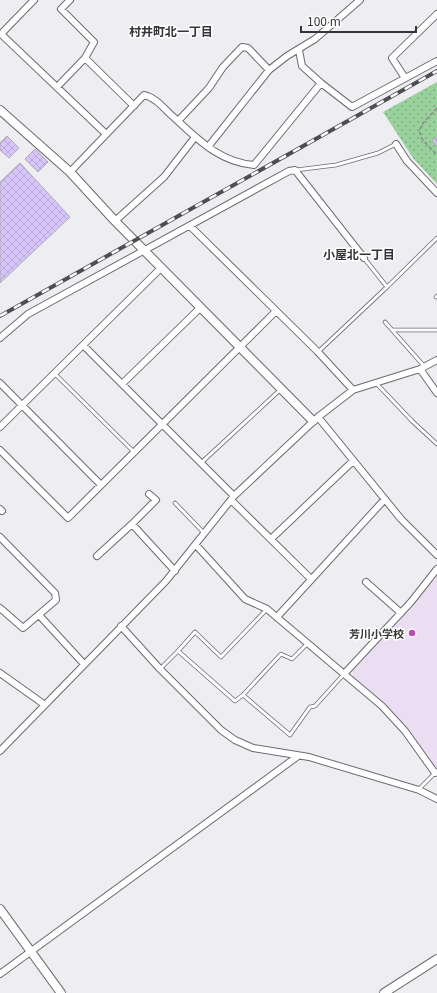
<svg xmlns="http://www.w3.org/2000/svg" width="437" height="993" font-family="Georgia,'Noto Sans JP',serif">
<defs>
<pattern id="park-dots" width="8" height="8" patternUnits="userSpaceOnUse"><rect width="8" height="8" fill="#98d19b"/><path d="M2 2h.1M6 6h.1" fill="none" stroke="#7daa7f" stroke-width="1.8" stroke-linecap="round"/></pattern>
<pattern id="building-cross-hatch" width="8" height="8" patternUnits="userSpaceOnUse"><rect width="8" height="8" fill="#d6c4fa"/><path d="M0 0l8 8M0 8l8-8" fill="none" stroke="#b8a9d7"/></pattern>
</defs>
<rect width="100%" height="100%" fill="#eeedf1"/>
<path fill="#ecdef2" d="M 437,577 L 437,767 L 434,767 L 407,729 L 353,676 L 352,672 Z"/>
<path fill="url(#park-dots)" d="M 437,82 L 437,184 L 413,158 L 383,112 Z"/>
<path fill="url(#building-cross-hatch)" stroke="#adacb0" d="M 7,136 L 19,148 L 9,158 L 0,150 L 0,143 Z
M 437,136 L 437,147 L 432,141 Z
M 35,149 L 48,162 L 38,172 L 25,159 Z
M 20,163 L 70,217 L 0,283 L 0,182 Z"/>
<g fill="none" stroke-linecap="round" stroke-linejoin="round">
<defs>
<path id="lane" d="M 296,170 L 336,165 L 378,153 L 396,144
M 387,287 L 437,238
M 436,297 L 437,296
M 385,322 L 424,366
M 392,330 L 437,330
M 318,352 L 387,287 L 364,258
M 55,374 L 134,452
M 376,383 L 412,421 L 437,444
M 201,463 L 281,389
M 175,503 L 204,533
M 178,651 L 195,632 L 221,657 L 267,609
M 160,669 L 178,651 L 235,701 L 243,695 L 281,654 L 292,659 L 307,644
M 243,695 L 290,735 L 310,707 L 315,706 L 344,674
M 419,789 L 435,773"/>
<path id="street" d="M 34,0 L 1,34 L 106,134
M 70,0 L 61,9 L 94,42 L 85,58 L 134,106
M 405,78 L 392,58 L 437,14
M 321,83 L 352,107 L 437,61
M 57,87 L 85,58
M 178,121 L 209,88 L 223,67 L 242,47 L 248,48 L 269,70
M 396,144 L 407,161 L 437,193
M 208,147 L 269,70 L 287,56 L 315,39 L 360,0
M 70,172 L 144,95 C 154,97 162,106 169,113 C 195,136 217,162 254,165 L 321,83 L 302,66 L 299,50
M 115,221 L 164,177 L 195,137
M 190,226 L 318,352 L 353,390
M 0,338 L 28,314 L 289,171 L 295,170 L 364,258
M 83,345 L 234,496
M 420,369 L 437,393
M 0,383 L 101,485
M 122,384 L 201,307
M 318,417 L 401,519 L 437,555
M 0,427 L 161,268
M 0,450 L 68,518 L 276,311
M 231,500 L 311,579
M 0,509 L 2,511
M 132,524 L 156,500 L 149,494
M 0,537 L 55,593 L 56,600 L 23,628 L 0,608
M 271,539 L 353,461
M 196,545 L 245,599 L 267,609 L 382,706 L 405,731 L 435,773 L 437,772
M 97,556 L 132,524 L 175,571
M 366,582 L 401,613
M 39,615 L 84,664
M 277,617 L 385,499
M 121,626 L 160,669 L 221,730 L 235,740 L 253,748 L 309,757 L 419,790 L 437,799
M 0,673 L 45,705
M 344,674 L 411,602 L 437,569
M 0,751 L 166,581 L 234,496 L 318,417 L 353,390 L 420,369 L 437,360
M 0,974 L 298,756"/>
<path id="secondary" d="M 0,110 L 70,172 L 115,221 L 313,421
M 0,909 L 61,993
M 384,993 L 437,959"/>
</defs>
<use href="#lane" stroke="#6c6c6f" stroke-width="4.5"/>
<use href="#street" stroke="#6c6c6f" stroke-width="8"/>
<use href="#secondary" stroke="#6c6c6f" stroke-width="10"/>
<path stroke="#8a898c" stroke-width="1.5" stroke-dasharray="4 2" stroke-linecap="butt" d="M 437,108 L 423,123 L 419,131 L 422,139 L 437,155"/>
<use href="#lane" stroke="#fff" stroke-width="3"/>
<use href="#street" stroke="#fff" stroke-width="6"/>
<use href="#secondary" stroke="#fff" stroke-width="8"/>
<defs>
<path id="rail" d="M 0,316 L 437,71"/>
</defs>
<use href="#rail" stroke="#4e4d4f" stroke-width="4"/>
<use href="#rail" stroke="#fff" stroke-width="2.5" stroke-dasharray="8" stroke-linecap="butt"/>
</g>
<circle fill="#b94eaf" stroke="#fff" stroke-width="1.5" cx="412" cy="633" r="4"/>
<g text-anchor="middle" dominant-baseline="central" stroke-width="3" stroke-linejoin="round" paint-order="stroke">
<g font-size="11" font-weight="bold" fill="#353436" stroke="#fff" text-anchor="end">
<text x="404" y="633">芳川小学校</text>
</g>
<g font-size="12" font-weight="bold" fill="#353436" stroke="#fff">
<text x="171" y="30">村井町北一丁目</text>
<text x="359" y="253">小屋北一丁目</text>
</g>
</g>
<path d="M301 26v6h115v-6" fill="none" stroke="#353436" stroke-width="2"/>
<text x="307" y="26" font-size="12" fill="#353436" stroke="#ffffff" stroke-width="3" paint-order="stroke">100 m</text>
</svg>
